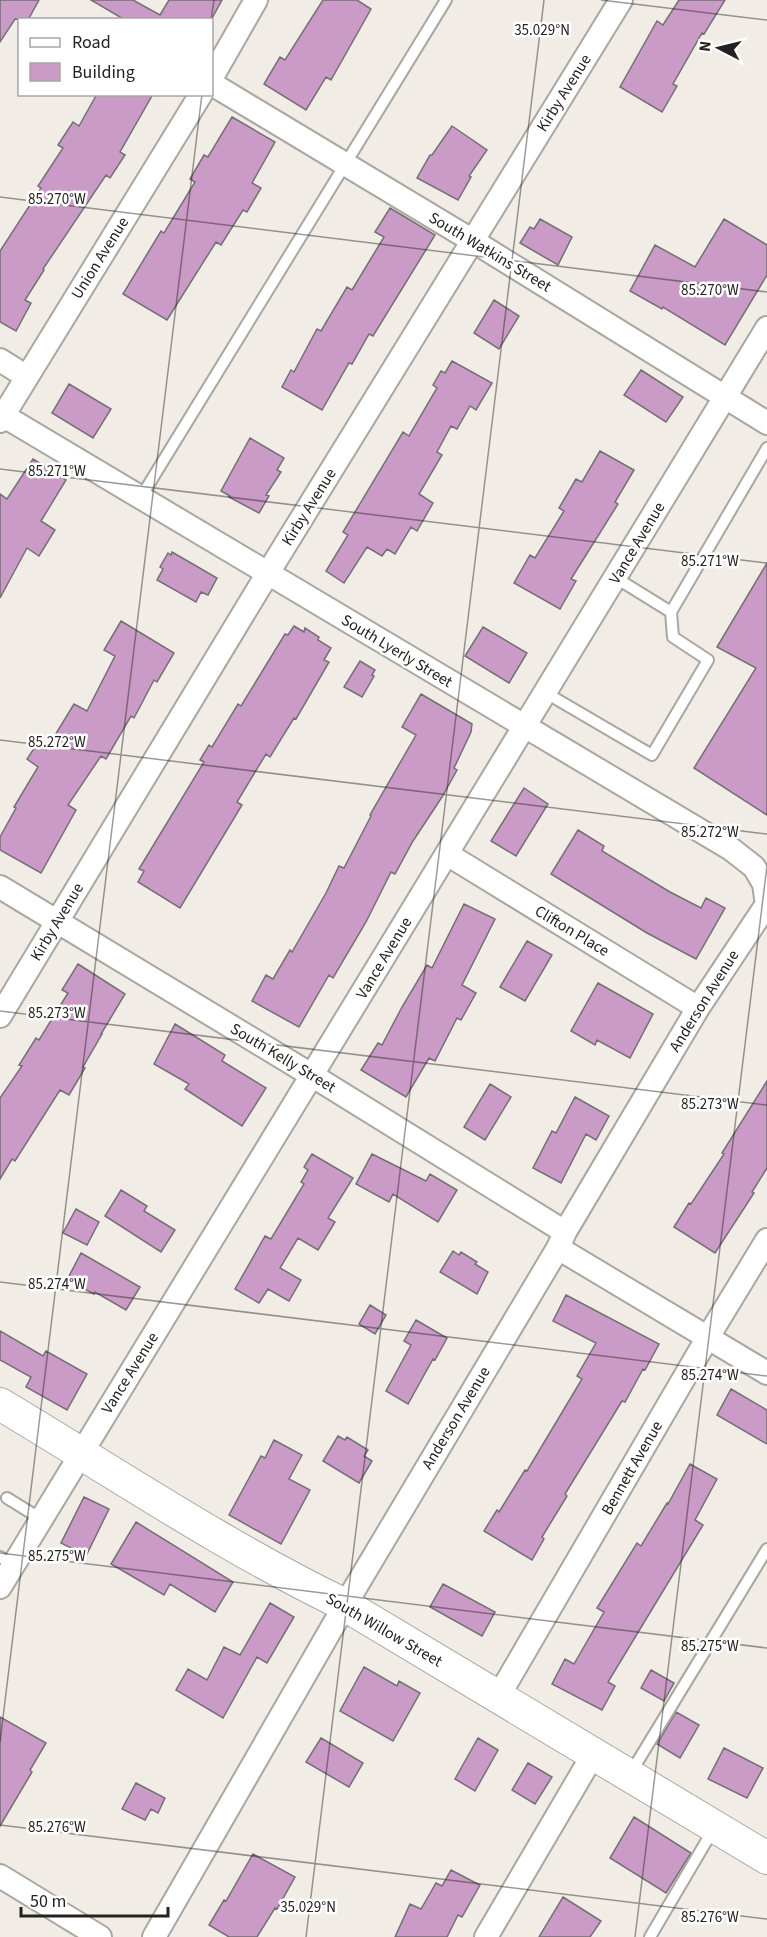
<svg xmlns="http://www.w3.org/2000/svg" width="767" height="1937" font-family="'Source Sans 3',sans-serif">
<rect width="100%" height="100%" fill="#f1ede6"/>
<path fill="#cb9bc7" stroke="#746f74" stroke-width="1.5" d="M 0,0 L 39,0 L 28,20 L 15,19 L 0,42 Z
M 91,0 L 133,0 L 160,15 L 169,0 L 222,0 L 211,20 L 125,20 Z
M 323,0 L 357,0 L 371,9 L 331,80 L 326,77 L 306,110 L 264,84 L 280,57 L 285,60 Z
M 679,0 L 725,0 L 704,34 L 702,33 L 673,84 L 677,86 L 662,112 L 620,87 L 657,21 L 663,25 Z
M 97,94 L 153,94 L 120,152 L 125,155 L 110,178 L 106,175 L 43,269 L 44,270 L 25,300 L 31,303 L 16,331 L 0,322 L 0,251 L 41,188 L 38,186 L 63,148 L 58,145 L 73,122 L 79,126 Z
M 232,117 L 275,142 L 252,183 L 261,188 L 247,212 L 243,210 L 221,245 L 216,242 L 167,320 L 123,294 L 161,231 L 164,233 L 195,182 L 190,179 L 204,155 L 208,157 Z
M 452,126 L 487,150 L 469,176 L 471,177 L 458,200 L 417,178 L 430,155 L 432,155 Z
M 390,208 L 435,235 L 373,336 L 369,334 L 352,364 L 349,363 L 322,410 L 282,387 L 291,370 L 294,372 L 317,329 L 321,331 L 347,287 L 352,290 L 384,237 L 375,232 Z
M 540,219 L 572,237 L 558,265 L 520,243 L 530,227 L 534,229 Z
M 724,219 L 767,245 L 767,275 L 725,345 L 663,307 L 662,309 L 630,291 L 655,245 L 695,267 Z
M 494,300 L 519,316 L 499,349 L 474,333 Z
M 452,361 L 492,383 L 476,410 L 470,406 L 457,429 L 451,426 L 437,452 L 442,455 L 419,494 L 433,503 L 417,531 L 411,527 L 395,554 L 387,549 L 382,556 L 367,547 L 344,583 L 326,571 L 348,535 L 343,532 L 403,432 L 409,436 L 437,388 L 433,385 L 441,371 L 445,373 Z
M 641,370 L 683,397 L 666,422 L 624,395 Z
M 69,384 L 111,409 L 93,438 L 52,413 Z
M 250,438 L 284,458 L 277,470 L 281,472 L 266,495 L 269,496 L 259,513 L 229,497 L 230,496 L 221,491 Z
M 600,451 L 634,470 L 615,502 L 618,504 L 571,579 L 576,581 L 560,609 L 514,583 L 530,555 L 535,558 L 564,511 L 559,508 L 576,479 L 582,482 Z
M 33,459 L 66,480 L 41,521 L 55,530 L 39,556 L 27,548 L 0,598 L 0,494 L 7,499 Z
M 172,552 L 217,578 L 208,595 L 201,592 L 196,602 L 157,580 L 163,569 L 160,567 L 168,553 L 171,555 Z
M 767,563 L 767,815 L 694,768 L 756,668 L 717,647 Z
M 121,621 L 174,653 L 157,682 L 154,680 L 134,718 L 131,716 L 106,759 L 101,756 L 68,805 L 76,810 L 41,873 L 0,850 L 0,837 L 16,808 L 14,807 L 38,767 L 27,759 L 37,744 L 46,750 L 74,704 L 87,711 L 115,656 L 104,650 Z
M 294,626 L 304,632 L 305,628 L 319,637 L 318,640 L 331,648 L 324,660 L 329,662 L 296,719 L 294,718 L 270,757 L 266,754 L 237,802 L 242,805 L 180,908 L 138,882 L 144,871 L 139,869 L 204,762 L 200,760 L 209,745 L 212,747 L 238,704 L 241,706 L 285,634 L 288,635 Z
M 483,627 L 527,653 L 509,683 L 465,656 Z
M 360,661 L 375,670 L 372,675 L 374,676 L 362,697 L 344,687 Z
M 421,694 L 472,724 L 471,732 L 454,768 L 457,770 L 442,797 L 413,841 L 395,874 L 391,872 L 366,922 L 333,978 L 329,975 L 299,1027 L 252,1001 L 266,975 L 273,979 L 290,950 L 292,952 L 326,893 L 339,866 L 344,868 L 371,816 L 370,815 L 416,735 L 402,727 Z
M 524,788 L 548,804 L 516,856 L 491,841 Z
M 578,830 L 604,846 L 602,851 L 670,892 L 701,908 L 706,898 L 725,908 L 696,959 L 647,933 L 551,874 Z
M 464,904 L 495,919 L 462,985 L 476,993 L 461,1020 L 457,1018 L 435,1061 L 429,1058 L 406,1097 L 361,1070 L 378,1043 L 382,1045 L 402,1007 L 427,965 L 432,968 Z
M 527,941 L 552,955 L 525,1001 L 500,987 Z
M 78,964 L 125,994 L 101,1034 L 102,1034 L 83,1067 L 85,1068 L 69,1095 L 60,1090 L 15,1161 L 12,1159 L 0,1179 L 0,1098 L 22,1066 L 19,1065 L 36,1038 L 39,1040 L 68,993 L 62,990 Z
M 598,983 L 653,1014 L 630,1058 L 597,1040 L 595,1045 L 571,1031 Z
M 175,1024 L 225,1055 L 222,1061 L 266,1088 L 242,1126 L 185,1089 L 189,1084 L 154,1064 Z
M 767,1081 L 767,1168 L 752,1192 L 754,1193 L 715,1253 L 674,1227 L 689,1203 L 691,1204 L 724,1154 L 722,1153 Z
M 490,1084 L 511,1097 L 485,1140 L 464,1127 Z
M 575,1097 L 609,1116 L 596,1140 L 586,1134 L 561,1183 L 533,1168 L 552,1131 L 556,1133 Z
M 312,1154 L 353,1178 L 328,1218 L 335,1222 L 318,1250 L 298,1238 L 280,1268 L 301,1280 L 289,1301 L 268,1289 L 259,1303 L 235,1289 L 265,1236 L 271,1239 L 304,1184 L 301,1182 L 308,1170 L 304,1167 Z
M 372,1154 L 426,1181 L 430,1174 L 457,1190 L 438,1222 L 393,1194 L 389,1202 L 356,1184 Z
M 121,1190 L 147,1206 L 144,1211 L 175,1230 L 161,1252 L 105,1216 Z
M 76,1209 L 99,1222 L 87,1245 L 63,1233 Z
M 453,1251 L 459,1255 L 461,1252 L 477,1262 L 475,1264 L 488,1272 L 477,1294 L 440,1272 Z
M 81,1253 L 140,1287 L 126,1310 L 95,1292 L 94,1294 L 67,1280 Z
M 566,1295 L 659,1344 L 645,1370 L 643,1369 L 625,1402 L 622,1401 L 565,1494 L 567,1496 L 542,1537 L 544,1539 L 532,1560 L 484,1531 L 497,1510 L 499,1512 L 525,1470 L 527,1471 L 582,1379 L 577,1376 L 596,1343 L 553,1321 Z
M 370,1305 L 386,1315 L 375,1334 L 359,1324 Z
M 416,1320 L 447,1338 L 435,1360 L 433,1359 L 408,1404 L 386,1391 L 411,1345 L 404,1341 Z
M 0,1331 L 43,1356 L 46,1351 L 87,1374 L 67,1410 L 26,1387 L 31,1377 L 0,1360 Z
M 731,1389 L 767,1410 L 767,1444 L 717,1415 Z
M 338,1436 L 345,1440 L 347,1437 L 368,1450 L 364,1456 L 372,1461 L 359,1483 L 323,1461 Z
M 274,1440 L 302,1455 L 289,1479 L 310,1490 L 281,1544 L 229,1515 L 261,1456 L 265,1458 Z
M 690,1464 L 717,1479 L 695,1520 L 703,1525 L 608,1682 L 615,1686 L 602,1710 L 552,1684 L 565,1659 L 574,1664 L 604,1612 L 597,1608 L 637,1543 L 641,1546 L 667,1503 L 668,1504 Z
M 84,1497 L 109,1509 L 86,1556 L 61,1543 Z
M 136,1522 L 233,1582 L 215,1612 L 170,1584 L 164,1595 L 111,1564 Z
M 443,1584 L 495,1612 L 482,1636 L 430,1607 Z
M 270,1603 L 294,1617 L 267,1663 L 257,1657 L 223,1718 L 176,1690 L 188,1669 L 207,1680 L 224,1647 L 240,1655 Z
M 364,1667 L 397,1686 L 399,1681 L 420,1693 L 393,1741 L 340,1711 Z
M 651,1670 L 674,1683 L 664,1701 L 641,1688 Z
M 676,1712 L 699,1725 L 680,1758 L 657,1744 Z
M 0,1717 L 46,1743 L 30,1770 L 32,1772 L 0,1826 Z
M 321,1738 L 363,1763 L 349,1787 L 306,1762 Z
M 478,1738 L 498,1750 L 475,1791 L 455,1779 Z
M 724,1748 L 763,1768 L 747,1798 L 708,1779 Z
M 528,1763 L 552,1777 L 535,1804 L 512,1790 Z
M 136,1783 L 165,1798 L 158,1813 L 151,1809 L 145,1820 L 122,1809 Z
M 634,1817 L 691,1853 L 666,1893 L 610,1858 Z
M 253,1854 L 295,1877 L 277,1909 L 275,1908 L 257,1937 L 229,1937 L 209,1925 L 224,1900 L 226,1901 Z
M 451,1870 L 480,1885 L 462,1917 L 458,1915 L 447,1937 L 395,1937 L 410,1904 L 421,1909 L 436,1883 L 442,1886 Z
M 563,1897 L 601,1921 L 590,1937 L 539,1937 Z"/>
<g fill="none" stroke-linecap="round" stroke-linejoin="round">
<defs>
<path id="lane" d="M 141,497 L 446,0
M 616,578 L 671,612 L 767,448
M 546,693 L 652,755 L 708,660 L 673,637 L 671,612
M 7,1498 L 41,1519
M 0,1557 L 13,1565
M 630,1774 L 767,1549
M 650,1937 L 713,1830"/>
<path id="street" d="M 212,77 L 256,0
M 212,84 L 473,241 L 767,423
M 0,360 L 27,377
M 4,416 L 731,849 L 754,867 L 764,884 L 767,905
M 0,421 L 201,94
M 447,854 L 698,1008
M 0,887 L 313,1076 L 565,1232
M 0,1016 L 268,573 L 621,0
M 558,1248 L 767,1373
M 0,1587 L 767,328
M 498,1697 L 708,1337 L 767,1240
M 0,1876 L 100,1937
M 154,1937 L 345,1605 L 558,1248 L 565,1232 L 698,1008 L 767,904
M 486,1937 L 594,1753"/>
<path id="secondary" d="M 0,1404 C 114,1472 225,1547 345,1605 L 767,1858"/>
</defs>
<use href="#lane" stroke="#aaa6a0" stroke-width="14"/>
<use href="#street" stroke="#aaa6a0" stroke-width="26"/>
<use href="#secondary" stroke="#aaa6a0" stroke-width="34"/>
<use href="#lane" stroke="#fff" stroke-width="10"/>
<use href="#street" stroke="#fff" stroke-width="22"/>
<use href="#secondary" stroke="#fff" stroke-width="32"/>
</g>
<path fill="none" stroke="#242220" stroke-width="1.5" stroke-opacity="0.45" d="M 601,0 L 767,20M 211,20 L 214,0M 0,197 L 767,292M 0,469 L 767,563M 0,740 L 767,834M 0,1011 L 767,1105M 0,1282 L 767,1376M 0,1553 L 767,1648M 0,1742 L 202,94M 0,1825 L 767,1919M 306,1937 L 544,0M 635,1937 L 767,866"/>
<g text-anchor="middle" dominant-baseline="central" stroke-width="5" stroke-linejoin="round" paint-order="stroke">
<g font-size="16" fill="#242220" stroke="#fff">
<text transform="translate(564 93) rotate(-58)">Kirby Avenue</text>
<text transform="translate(490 252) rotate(31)">South Watkins Street</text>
<text transform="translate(100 258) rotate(-58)">Union Avenue</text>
<text transform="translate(309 507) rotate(-58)">Kirby Avenue</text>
<text transform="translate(637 543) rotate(-59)">Vance Avenue</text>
<text transform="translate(397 651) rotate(31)">South Lyerly Street</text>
<text transform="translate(57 922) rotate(-59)">Kirby Avenue</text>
<text transform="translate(572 931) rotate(31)">Clifton Place</text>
<text transform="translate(384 958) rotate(-59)">Vance Avenue</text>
<text transform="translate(704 1001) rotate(-58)">Anderson Avenue</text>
<text transform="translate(283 1058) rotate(31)">South Kelly Street</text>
<text transform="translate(130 1373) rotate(-58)">Vance Avenue</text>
<text transform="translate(456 1418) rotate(-59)">Anderson Avenue</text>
<text transform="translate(632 1468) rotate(-60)">Bennett Avenue</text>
<text transform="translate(384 1630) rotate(30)">South Willow Street</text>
</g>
</g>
<g font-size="15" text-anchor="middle" fill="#242220" stroke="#fff" stroke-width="5" stroke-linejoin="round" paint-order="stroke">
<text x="542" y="35">35.029°N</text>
<text x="57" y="204">85.270°W</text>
<text x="710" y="295">85.270°W</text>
<text x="57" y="476">85.271°W</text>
<text x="710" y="566">85.271°W</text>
<text x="57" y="747">85.272°W</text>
<text x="710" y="837">85.272°W</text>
<text x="57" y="1018">85.273°W</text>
<text x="710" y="1109">85.273°W</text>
<text x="57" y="1289">85.274°W</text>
<text x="710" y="1380">85.274°W</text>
<text x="57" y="1561">85.275°W</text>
<text x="710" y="1651">85.275°W</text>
<text x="57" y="1832">85.276°W</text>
<text x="308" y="1912">35.029°N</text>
<text x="710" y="1922">85.276°W</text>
</g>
<rect x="18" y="18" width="195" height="78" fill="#ffffff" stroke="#a7a7a6" stroke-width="1.5"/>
<rect x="30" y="38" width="30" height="9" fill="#ffffff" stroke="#a7a7a6" stroke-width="1.5"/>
<text x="72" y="48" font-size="18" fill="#242220">Road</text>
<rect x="30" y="63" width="30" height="18" fill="#cb9bc7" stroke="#a7a7a6" stroke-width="1.5"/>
<text x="72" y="78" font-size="18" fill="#242220">Building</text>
<g transform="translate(719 48) rotate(277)" stroke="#ffffff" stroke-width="4.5" paint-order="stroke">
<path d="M0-4.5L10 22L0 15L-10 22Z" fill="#242220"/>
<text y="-9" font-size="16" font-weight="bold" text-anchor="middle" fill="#242220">N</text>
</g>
<path d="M21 1907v9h147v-9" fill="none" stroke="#242220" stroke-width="3"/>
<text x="30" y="1907" font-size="18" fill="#242220" stroke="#ffffff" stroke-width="4.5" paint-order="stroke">50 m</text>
</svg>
